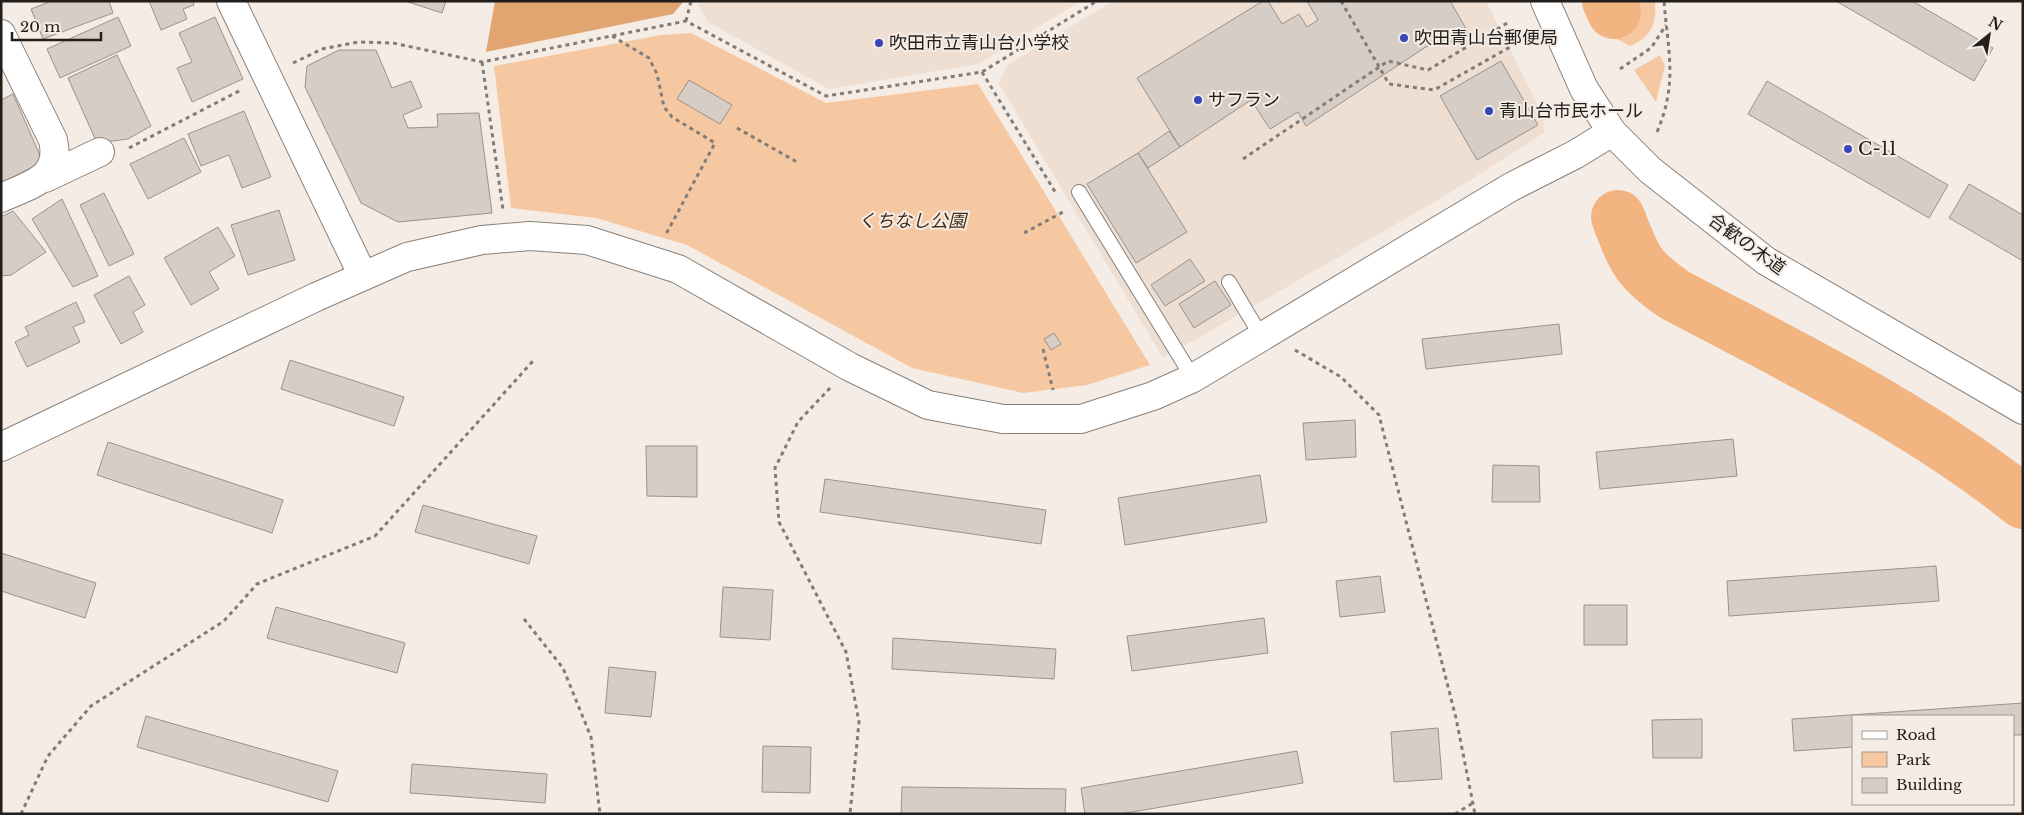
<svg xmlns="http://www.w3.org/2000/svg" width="2024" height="815" font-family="'Libre Baskerville','Noto Sans JP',serif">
<rect width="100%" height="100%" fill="#f5ece5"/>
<path fill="#efdfd3" d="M 700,1 L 1081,1 L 978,64 L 829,89 L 708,22 L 699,6 Z
M 1113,1 L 1486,1 L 1543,116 L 1544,133 L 1445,196 L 1163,358 L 999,84 L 1006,66 Z"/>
<path fill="#f6c8a2" d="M 1595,1 L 1655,1 C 1657,23 1651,38 1630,46 L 1611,36 Z
M 691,33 L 826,103 L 978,84 L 1150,365 L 1087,385 L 1023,393 L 912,368 L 687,245 L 596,218 L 511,208 L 494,66 L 661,35 Z
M 1660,55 L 1665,66 L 1656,102 L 1634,70 Z"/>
<path fill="#e1a571" d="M 495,1 L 684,1 L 673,14 L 486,52 Z"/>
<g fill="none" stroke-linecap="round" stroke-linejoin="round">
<path stroke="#f2b480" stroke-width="54" d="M 1609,1 L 1614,12
M 1618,217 C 1634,259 1637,269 1675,295 C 1794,358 1917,417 2023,502"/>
</g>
<path fill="#d6cdc6" stroke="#9a928b" d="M 52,1 L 109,1 L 113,13 L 43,39 L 31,9 Z
M 149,1 L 193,1 L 194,5 L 183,9 L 187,19 L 161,30 Z
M 405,1 L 446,1 L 442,13 Z
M 1263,1 L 1268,1 L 1282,24 L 1299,14 L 1307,27 L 1318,20 L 1307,1 L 1450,1 L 1468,32 L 1445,45 L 1441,37 L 1306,126 L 1298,112 L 1270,129 L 1251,100 L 1180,147 L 1137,78 Z
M 1836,1 L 1912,1 L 1993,48 L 1974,81 Z
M 118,17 L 131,46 L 60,78 L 47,49 Z
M 215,17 L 243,79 L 192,102 L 177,68 L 192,62 L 179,33 Z
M 339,50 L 376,50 L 392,88 L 411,81 L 422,107 L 403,115 L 408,128 L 438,127 L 437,114 L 479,113 L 492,213 L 398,222 L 361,203 L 305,87 L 307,66 Z
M 117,55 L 151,126 L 128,139 L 97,143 L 68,78 Z
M 1501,61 L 1538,125 L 1477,160 L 1440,96 Z
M 689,80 L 732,105 L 720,124 L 677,99 Z
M 1767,81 L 1948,185 L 1929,218 L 1748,114 Z
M 13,94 L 43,162 L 1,183 L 1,100 Z
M 244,111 L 271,177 L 242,188 L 229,155 L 201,166 L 188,134 Z
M 1169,131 L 1180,147 L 1148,168 L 1138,153 Z
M 184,138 L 201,172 L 148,199 L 130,164 Z
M 1138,153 L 1187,232 L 1136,263 L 1087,184 Z
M 1969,184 L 2023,215 L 2023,261 L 1949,218 Z
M 104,193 L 134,254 L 109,266 L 80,205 Z
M 62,199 L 98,276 L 73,287 L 32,219 Z
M 279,210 L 295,260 L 248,275 L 231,225 Z
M 13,211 L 46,252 L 11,275 L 1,276 L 1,217 Z
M 218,227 L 235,256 L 209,272 L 219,289 L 191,305 L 164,258 Z
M 1190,259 L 1205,281 L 1165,306 L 1151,285 Z
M 129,276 L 145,305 L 133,312 L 143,332 L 121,344 L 94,295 Z
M 1215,281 L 1231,305 L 1194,328 L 1179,304 Z
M 76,302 L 85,322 L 73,327 L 80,342 L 27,367 L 15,342 L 29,335 L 25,327 Z
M 1559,324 L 1562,354 L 1426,369 L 1422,339 Z
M 1054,333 L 1061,344 L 1051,350 L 1044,339 Z
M 290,360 L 404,397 L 394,426 L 281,389 Z
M 1355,420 L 1356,457 L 1306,460 L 1303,423 Z
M 1733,439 L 1737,476 L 1600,489 L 1596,452 Z
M 108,442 L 283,500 L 272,533 L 97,475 Z
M 646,446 L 697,446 L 697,497 L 647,496 Z
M 1493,465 L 1539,466 L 1540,502 L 1492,502 Z
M 1260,475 L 1267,522 L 1125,545 L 1118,498 Z
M 825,479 L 1046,510 L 1041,544 L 820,512 Z
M 423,505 L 537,536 L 529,564 L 415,532 Z
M 1,553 L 96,583 L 85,618 L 1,591 Z
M 1936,566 L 1939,601 L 1729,616 L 1727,581 Z
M 1380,576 L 1385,612 L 1340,617 L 1336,581 Z
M 723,587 L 773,590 L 770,640 L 720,637 Z
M 1584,605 L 1627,605 L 1627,645 L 1584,645 Z
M 276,607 L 405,643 L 397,673 L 267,638 Z
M 1264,618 L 1268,653 L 1132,671 L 1127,636 Z
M 893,638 L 1056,649 L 1054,679 L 892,669 Z
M 609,667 L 656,672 L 651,717 L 605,713 Z
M 2023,703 L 2023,735 L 2013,735 L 2013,716 L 1853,716 L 1853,747 L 1794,751 L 1792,719 Z
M 146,716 L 338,771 L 328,802 L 137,747 Z
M 1702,719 L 1702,758 L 1653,758 L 1652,720 Z
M 1438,728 L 1442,779 L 1394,782 L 1391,732 Z
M 763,746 L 811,747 L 810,793 L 762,792 Z
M 1297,751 L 1303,783 L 1120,814 L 1085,814 L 1081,788 Z
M 412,764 L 547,774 L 545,803 L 410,793 Z
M 902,787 L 1066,789 L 1065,814 L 901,814 Z"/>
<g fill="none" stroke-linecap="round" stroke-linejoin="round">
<defs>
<path id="lane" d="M 1079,192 L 1193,378
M 1229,282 L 1261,336"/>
<path id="street" d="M 231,1 L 363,276
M 1,34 L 53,140 C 62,179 29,185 1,198
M 45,178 L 100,152"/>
<path id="secondary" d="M 1545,1 L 1584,89 L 1612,132 L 1650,170 L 1766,261 L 2023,410
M 1,447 L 316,297 L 407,257 L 482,240 L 530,236 L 587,240 L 678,269 L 850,367 L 928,405 L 1003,419 L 1081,419 L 1153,396 L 1193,378 L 1511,187 L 1576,154 L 1612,132"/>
</defs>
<use href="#lane" stroke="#88807a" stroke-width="16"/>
<use href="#street" stroke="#88807a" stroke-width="30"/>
<use href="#secondary" stroke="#88807a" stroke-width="30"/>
<path stroke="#827c78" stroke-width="3" stroke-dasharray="4 4" stroke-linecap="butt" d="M 1341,1 L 1389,84 L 1434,90 L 1519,42
M 686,21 L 691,1
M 612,36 L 649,58 L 657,74 L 664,107 L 672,117 L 715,143 L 665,236
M 482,62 L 503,210
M 293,63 L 322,49 L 358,42 L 393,43 L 482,62 L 686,21 L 826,96 L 982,72 L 1097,1
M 1620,69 L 1651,48 L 1666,25
M 982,72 L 1057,195
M 737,128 L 797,162
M 1657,132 C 1678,83 1668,52 1664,1
M 129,148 L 241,90
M 1243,159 L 1388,61 L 1428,70 L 1509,22
M 1024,233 L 1065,211
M 1043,349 L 1053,390
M 1295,350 L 1341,377 L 1379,415 L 1456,718 L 1475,814
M 830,388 L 798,422 L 775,468 L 779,522 L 846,652 L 859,722 L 850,814
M 524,619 L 563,668 L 591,737 L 600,814
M 21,814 L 48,756 L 91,706 L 224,621 L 257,584 L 375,536 L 533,361
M 1455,814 L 1473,803"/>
<use href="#lane" stroke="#fff" stroke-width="14"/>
<use href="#street" stroke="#fff" stroke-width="28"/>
<use href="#secondary" stroke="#fff" stroke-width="28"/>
</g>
<g fill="#3646b8" stroke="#f5ece5" stroke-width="2">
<circle cx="1404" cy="38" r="5"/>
<circle cx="879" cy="43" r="5"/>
<circle cx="1198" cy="100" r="5"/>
<circle cx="1489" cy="111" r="5"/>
<circle cx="1848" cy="149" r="5"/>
</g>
<g text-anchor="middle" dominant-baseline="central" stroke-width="4" stroke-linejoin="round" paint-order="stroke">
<g font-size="18" fill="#211e1c" stroke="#f5ece5" text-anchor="start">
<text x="1414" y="38">吹田青山台郵便局</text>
<text x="889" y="43">吹田市立青山台小学校</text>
<text x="1208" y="100">サフラン</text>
<text x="1499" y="111">青山台市民ホール</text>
<text x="1858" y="149">C-11</text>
</g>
<g font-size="18" font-style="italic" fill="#432a13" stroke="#f5ece5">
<text x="912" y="221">くちなし公園</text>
</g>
<g font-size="18" fill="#211e1c" stroke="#f5ece5">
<text transform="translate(1747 244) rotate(36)">合歓の木道</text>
</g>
</g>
<rect width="2024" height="815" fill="none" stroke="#211e1c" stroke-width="5"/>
<rect x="1852" y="715" width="162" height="90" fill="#f5ece5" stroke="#a09a95"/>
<rect x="1862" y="731" width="25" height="8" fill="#ffffff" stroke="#a09a95"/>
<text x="1896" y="740" font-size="15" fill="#211e1c">Road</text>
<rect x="1862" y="752" width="25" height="15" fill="#f6c8a2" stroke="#a09a95"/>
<text x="1896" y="765" font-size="15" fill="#211e1c">Park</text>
<rect x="1862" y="778" width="25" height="15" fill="#d6cdc6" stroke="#a09a95"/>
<text x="1896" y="790" font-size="15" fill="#211e1c">Building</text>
<g transform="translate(1989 35) rotate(30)" stroke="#f5ece5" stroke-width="4" paint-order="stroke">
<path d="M0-4L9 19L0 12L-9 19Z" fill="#211e1c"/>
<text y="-8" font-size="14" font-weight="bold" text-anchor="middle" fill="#211e1c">N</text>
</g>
<path d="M12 32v8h89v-8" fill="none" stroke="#211e1c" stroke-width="2.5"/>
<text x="20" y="32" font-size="15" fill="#211e1c" stroke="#f5ece5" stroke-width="4" paint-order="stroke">20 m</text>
</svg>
